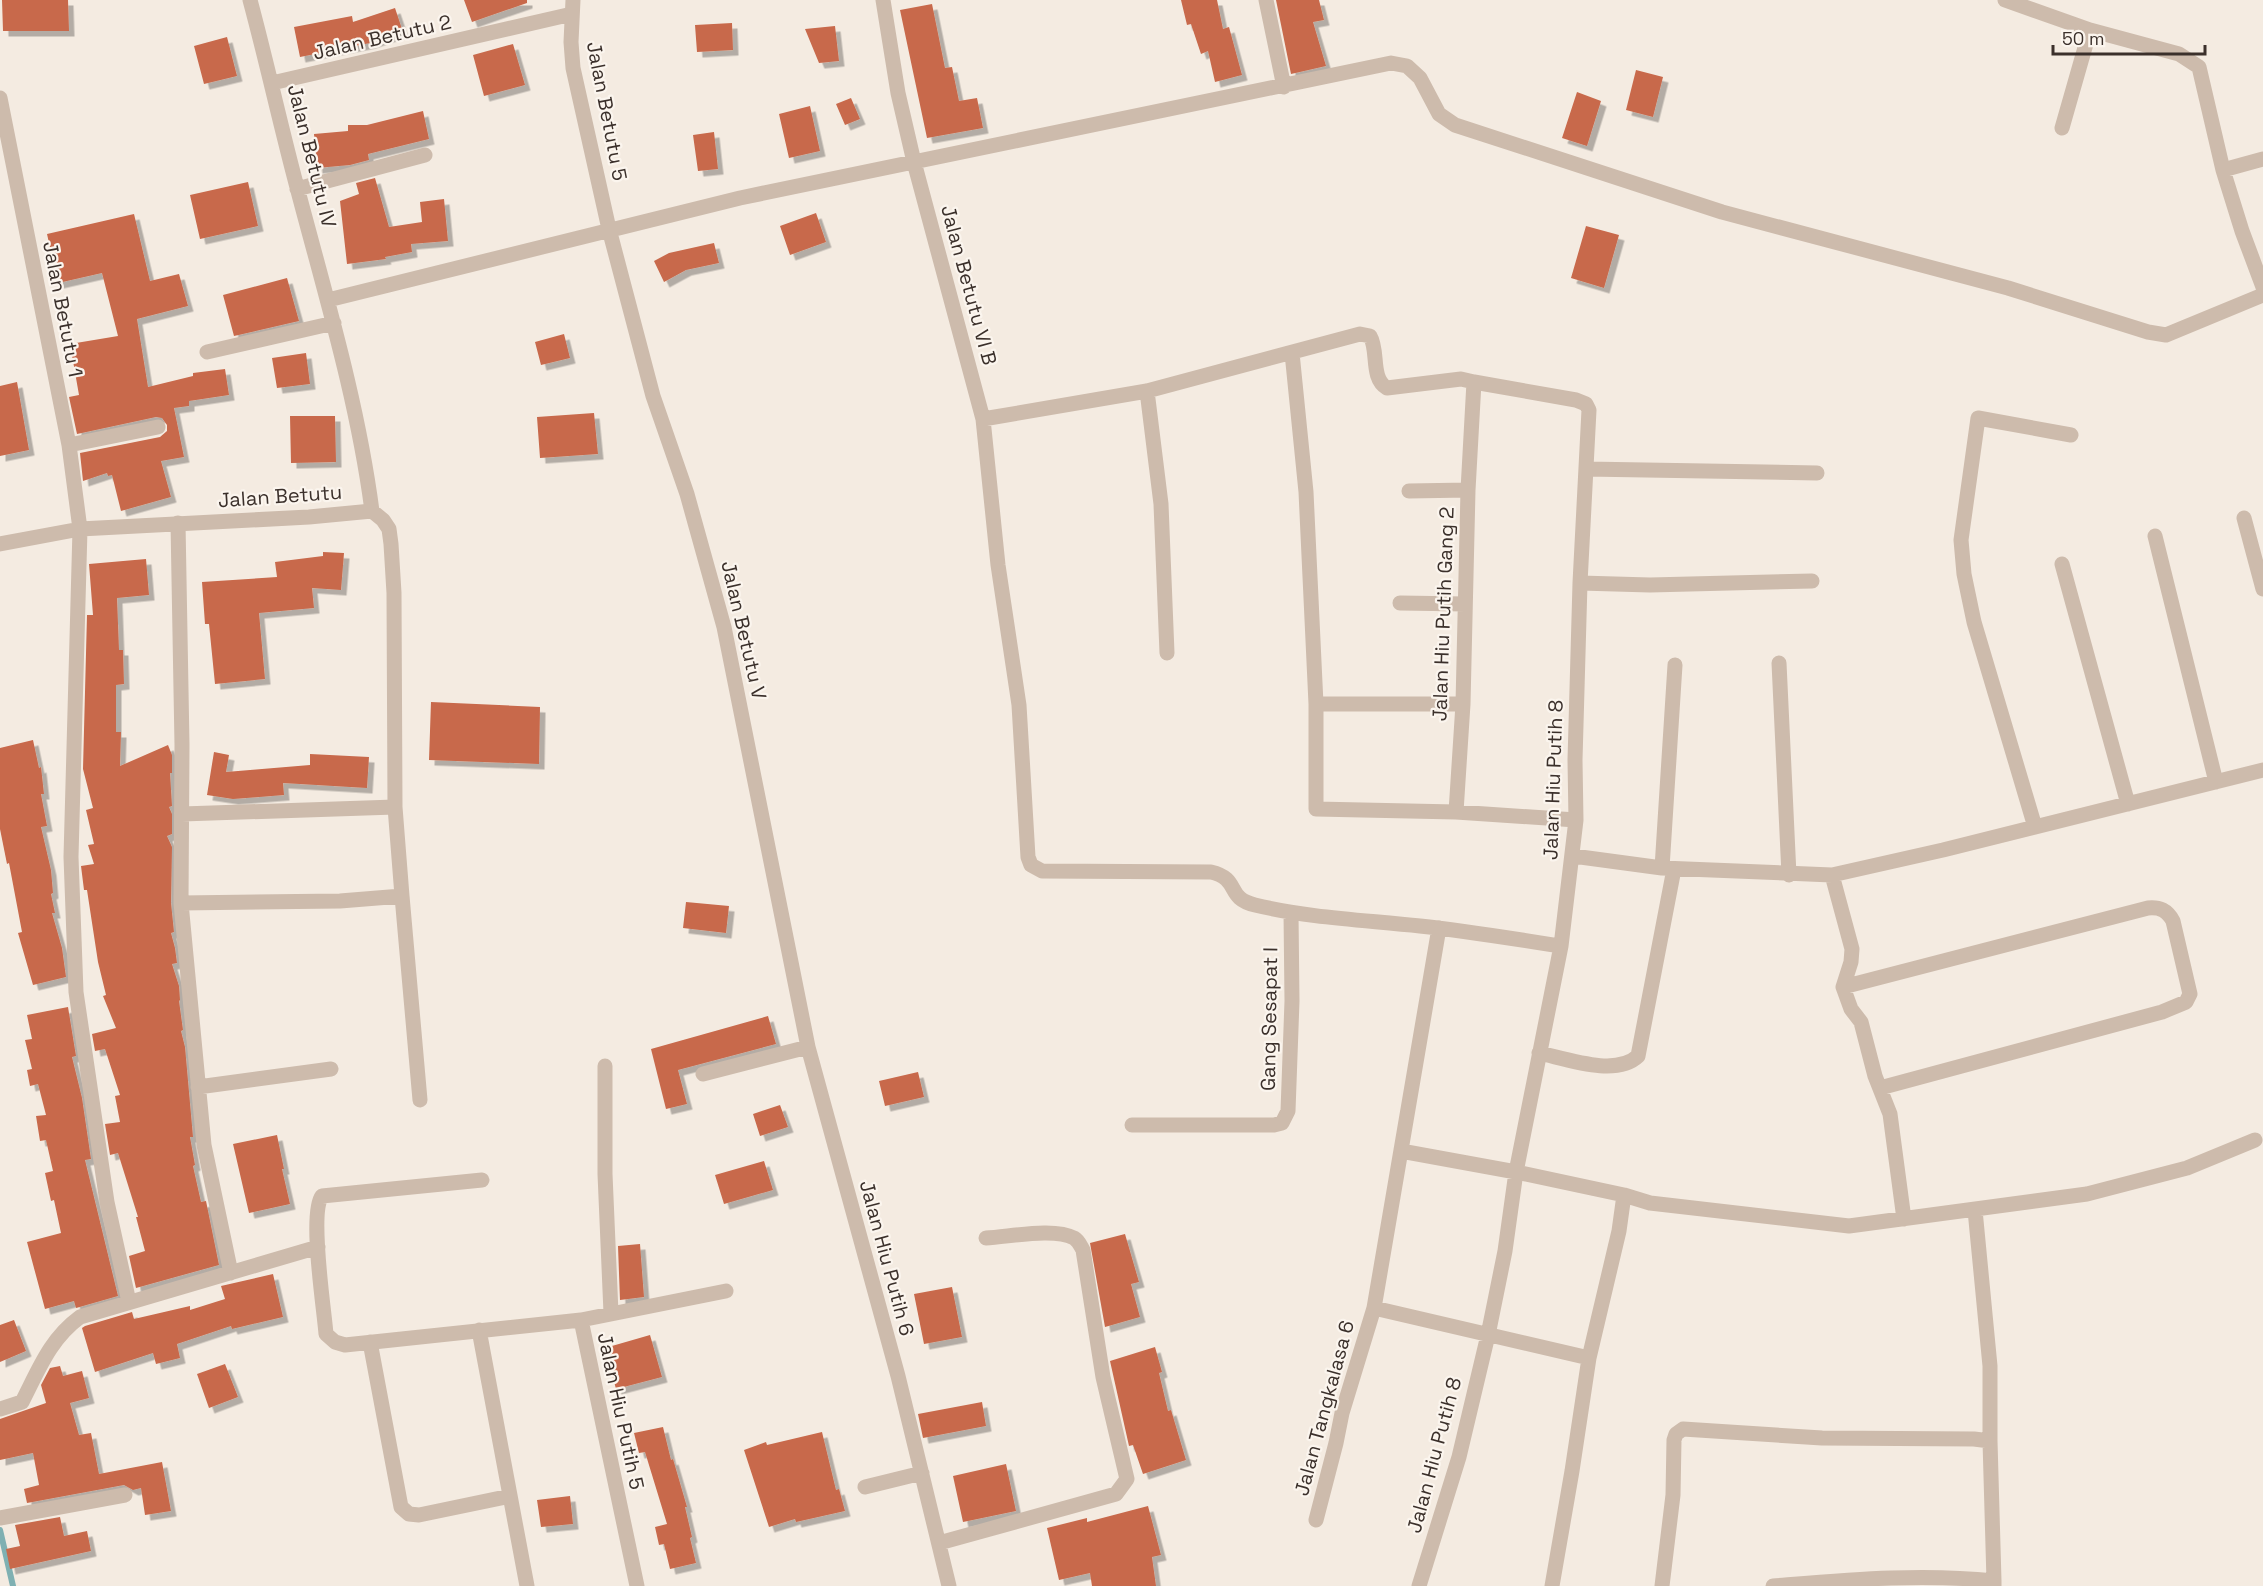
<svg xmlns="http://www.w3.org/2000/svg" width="2263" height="1586" font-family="'Space Grotesk',sans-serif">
<defs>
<filter id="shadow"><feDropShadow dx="5.5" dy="5.5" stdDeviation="0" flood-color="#0004"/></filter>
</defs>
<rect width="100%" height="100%" fill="#f4ebe1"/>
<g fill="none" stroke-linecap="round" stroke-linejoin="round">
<path stroke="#7fb0b2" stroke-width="6" d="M 0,1530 L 13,1586"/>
</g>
<path fill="#c8694b" filter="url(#shadow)" d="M 2,0 L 68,0 L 69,31 L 3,31 Z
M 464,0 L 527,0 L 527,3 L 472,22 Z
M 1181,0 L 1217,0 L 1223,29 L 1229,27 L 1242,75 L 1215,82 L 1208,51 L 1201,54 L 1191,24 L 1187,25 Z
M 1276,0 L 1319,0 L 1324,20 L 1313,22 L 1326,66 L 1291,74 Z
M 932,4 L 945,68 L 952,67 L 959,101 L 977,98 L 983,128 L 927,138 L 900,10 Z
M 395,8 L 403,32 L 370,43 L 300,57 L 294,27 L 352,16 L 353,22 Z
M 732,23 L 733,50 L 697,52 L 695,25 Z
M 835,26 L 839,61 L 819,63 L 805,29 Z
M 227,37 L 237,76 L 204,84 L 194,46 Z
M 513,44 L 525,85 L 484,96 L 473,55 Z
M 1636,70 L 1663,77 L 1653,117 L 1626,110 Z
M 1577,92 L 1601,101 L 1587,146 L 1562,138 Z
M 851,98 L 860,119 L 845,125 L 836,104 Z
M 810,106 L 820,151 L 789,158 L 779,114 Z
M 423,111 L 429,139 L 368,154 L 369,160 L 350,165 L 317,168 L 314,134 L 348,131 L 348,125 L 367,125 Z
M 714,132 L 718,169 L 698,171 L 693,135 Z
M 375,178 L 389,227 L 422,222 L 420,202 L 444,199 L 448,241 L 411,244 L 412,252 L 385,257 L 386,259 L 347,264 L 340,201 L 359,194 L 356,183 Z
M 248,182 L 258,226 L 200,239 L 190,195 Z
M 816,213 L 826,242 L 790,255 L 780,226 Z
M 134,214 L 150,281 L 179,274 L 188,306 L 137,319 L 148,387 L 193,376 L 193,373 L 225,369 L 229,395 L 189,401 L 189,406 L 174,408 L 184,457 L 161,461 L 171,497 L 121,511 L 112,475 L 108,476 L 107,473 L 83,481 L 80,453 L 160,437 L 167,431 L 167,425 L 162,418 L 156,417 L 77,434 L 69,397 L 79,395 L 70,344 L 118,336 L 102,273 L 58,283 L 47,234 Z
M 1586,226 L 1619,235 L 1604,288 L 1571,278 Z
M 714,243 L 719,263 L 686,270 L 664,282 L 654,261 L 669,253 Z
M 287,278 L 299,321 L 234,336 L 223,295 Z
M 564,334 L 570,358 L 541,365 L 535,342 Z
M 306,353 L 310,384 L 277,388 L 272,358 Z
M 17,382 L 29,450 L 0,456 L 0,386 Z
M 594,413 L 598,454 L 540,458 L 537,417 Z
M 290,416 L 335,416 L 336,462 L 291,463 Z
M 323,552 L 344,553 L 341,590 L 312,588 L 314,608 L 259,613 L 265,679 L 215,684 L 209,624 L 205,624 L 202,582 L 277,577 L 275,562 L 323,556 Z
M 146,559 L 149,595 L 117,598 L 119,650 L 123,650 L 124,684 L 116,685 L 116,732 L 121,732 L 120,766 L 168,745 L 172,755 L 172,773 L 170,773 L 172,806 L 169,807 L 172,814 L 172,834 L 167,836 L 172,847 L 171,903 L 174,932 L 171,933 L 175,948 L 177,963 L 172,964 L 179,986 L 180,1000 L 179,1001 L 183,1030 L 181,1031 L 185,1047 L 193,1137 L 190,1137 L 195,1165 L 193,1166 L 201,1202 L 206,1201 L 219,1265 L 136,1288 L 129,1256 L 145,1251 L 136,1217 L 138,1217 L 118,1153 L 110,1155 L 105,1124 L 120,1122 L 115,1096 L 120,1095 L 105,1049 L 95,1051 L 92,1034 L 116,1028 L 103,996 L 106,995 L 98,962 L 87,890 L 84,890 L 81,866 L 94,864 L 88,845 L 94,844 L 86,810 L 93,808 L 83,769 L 87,615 L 93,615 L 89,564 Z
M 431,702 L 540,707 L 539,764 L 429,760 Z
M 33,740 L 39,768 L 41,767 L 44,794 L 41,794 L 47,826 L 41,827 L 51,870 L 53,893 L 51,894 L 55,913 L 52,913 L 62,948 L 66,977 L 33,985 L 18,933 L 22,932 L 9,863 L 7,864 L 0,829 L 0,748 Z
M 214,752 L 229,755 L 226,772 L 310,765 L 310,754 L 369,757 L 367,788 L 283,783 L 284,795 L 233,799 L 207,795 Z
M 686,902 L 729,906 L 726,933 L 683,928 Z
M 68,1007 L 76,1056 L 72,1057 L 82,1098 L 91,1159 L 85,1160 L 118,1296 L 76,1308 L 74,1301 L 45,1309 L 27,1242 L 61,1233 L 54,1200 L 51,1201 L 45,1173 L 53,1171 L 46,1140 L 40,1141 L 36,1116 L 46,1115 L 38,1084 L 30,1086 L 27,1070 L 32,1069 L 25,1040 L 32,1039 L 27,1015 Z
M 768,1016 L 776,1044 L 678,1070 L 687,1104 L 666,1109 L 651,1049 Z
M 918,1072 L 924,1097 L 885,1106 L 879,1081 Z
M 780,1105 L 788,1127 L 760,1136 L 753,1114 Z
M 277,1135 L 284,1169 L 282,1169 L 290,1204 L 249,1213 L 233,1144 Z
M 764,1161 L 773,1190 L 724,1204 L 715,1175 Z
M 1125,1234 L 1139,1282 L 1131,1284 L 1140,1317 L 1105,1327 L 1090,1243 Z
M 640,1244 L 644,1297 L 620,1300 L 618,1246 Z
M 273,1274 L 283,1317 L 232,1329 L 231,1326 L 177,1344 L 180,1358 L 156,1364 L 153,1353 L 95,1372 L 82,1328 L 85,1326 L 132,1312 L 134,1319 L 190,1306 L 190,1310 L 225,1299 L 221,1286 Z
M 952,1287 L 962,1337 L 924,1344 L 914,1294 Z
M 14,1320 L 26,1351 L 0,1362 L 0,1325 Z
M 650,1335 L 662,1377 L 616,1389 L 605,1348 Z
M 1155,1347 L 1162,1372 L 1159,1373 L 1168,1411 L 1171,1410 L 1186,1460 L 1143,1474 L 1133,1445 L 1129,1446 L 1110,1361 Z
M 225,1364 L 238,1397 L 209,1408 L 197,1374 Z
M 60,1366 L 63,1376 L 82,1371 L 89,1398 L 70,1403 L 79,1435 L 91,1433 L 99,1474 L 162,1462 L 171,1511 L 145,1515 L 141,1488 L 133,1490 L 124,1485 L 27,1503 L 24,1489 L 39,1485 L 33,1453 L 0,1460 L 0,1419 L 46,1403 L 41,1385 L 50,1368 Z
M 982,1402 L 986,1426 L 923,1438 L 918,1414 Z
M 663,1427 L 671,1460 L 673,1459 L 687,1507 L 685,1507 L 692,1537 L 690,1538 L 696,1563 L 670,1569 L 664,1544 L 659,1545 L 655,1527 L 667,1524 L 645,1452 L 639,1453 L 634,1433 Z
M 822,1432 L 836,1490 L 839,1489 L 845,1511 L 796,1522 L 795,1519 L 769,1527 L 744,1450 L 766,1442 L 767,1445 Z
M 1006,1464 L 1016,1511 L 963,1522 L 953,1476 Z
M 570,1496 L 573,1524 L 541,1527 L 537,1500 Z
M 1148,1506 L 1161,1555 L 1152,1557 L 1156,1586 L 1092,1586 L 1090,1573 L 1059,1580 L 1047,1528 L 1087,1518 L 1087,1522 Z
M 60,1517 L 64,1536 L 87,1531 L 91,1551 L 10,1569 L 6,1549 L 20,1546 L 15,1525 Z"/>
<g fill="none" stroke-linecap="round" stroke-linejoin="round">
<path stroke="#cdbbac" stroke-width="15" d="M 573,0 L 571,42 L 573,68 L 609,229 L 653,396 L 687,494 L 724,627 L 808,1047
M 883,0 L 898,93 L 914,162 L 983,419 L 998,565 L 1019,705 L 1028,857 L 1031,865 L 1042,871 L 1211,872 C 1241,879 1225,898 1255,905 C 1309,918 1365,920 1420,926 C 1467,931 1514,939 1561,946
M 1266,0 L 1284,87
M 2005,0 L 2090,30 L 2179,54 L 2199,67 L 2223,170 L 2242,231 L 2263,287
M 272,83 L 572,14
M 0,98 L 69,445 L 80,529 L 71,857 L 76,992 L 107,1202 L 129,1302
M 2062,128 L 2090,30
M 2223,170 L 2263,159
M 297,189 L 425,155
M 328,300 L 740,198 L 1391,63 L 1407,66 L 1420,78 L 1439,114 L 1455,125 L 1722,212 L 2008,288 L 2148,332 L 2166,335 L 2263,295
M 207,352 L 334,323
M 1292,353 L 1306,492 L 1316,704 L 1316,809 L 1456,812 L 1576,820
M 1147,391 L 1161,504 L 1167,653
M 983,419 L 1147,391 L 1360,334 L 1370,336 C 1379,351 1370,378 1387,388 L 1461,379 L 1474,382 L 1468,490 L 1463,704 L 1456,812
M 69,445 L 158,427
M 1586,469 L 1817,473
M 1409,491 L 1468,490
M 2244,518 L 2263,589
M 178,523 L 182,745 L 181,903 L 204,1145 L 231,1273
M 2155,536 L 2216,782
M 0,544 L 80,529 L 309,517 L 372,511 C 358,403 326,297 298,191 C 281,128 267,63 250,0
M 2062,564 L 2128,804
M 1580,583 L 1650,585 L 1812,581
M 1400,603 L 1465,604
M 1779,663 L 1789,875
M 1316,704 L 1463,704
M 182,814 L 395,807
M 2035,827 L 1974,622 L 1964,574 L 1961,540 L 1978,418 L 2071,435
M 1573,856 L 1662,868 L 1832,875 L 1943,850 L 2263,770
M 1662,868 L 1675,665
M 1832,875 L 1852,949 L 1851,962 L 1843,987 L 1851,1009 L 1861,1022 L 1875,1076 L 1890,1114 L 1904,1219
M 402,896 L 420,1100
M 181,903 L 340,901 L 402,896 L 395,807 L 394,593 L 391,544 L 389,529 L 383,520 L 372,511
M 1843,987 L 2148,908 C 2160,907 2167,910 2173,921 L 2190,994 L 2186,1002 L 2162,1012 L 1880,1088
M 1539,1053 C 1567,1059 1616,1077 1638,1056 L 1674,869
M 605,1066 L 605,1174 L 611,1313
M 703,1074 L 808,1047 L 898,1376 L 949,1586
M 198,1087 L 331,1069
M 1132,1125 L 1274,1125 L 1282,1123 L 1288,1111 L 1292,1001 L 1291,913
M 1401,1151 L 1516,1172 L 1624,1195 L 1619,1231 L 1589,1358 L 1572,1471 L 1552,1586
M 482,1180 L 322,1196 C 309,1213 324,1308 326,1334 L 335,1342 L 345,1345 L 581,1320
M 1624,1195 L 1650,1203 L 1849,1226 L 2087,1194 L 2187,1168 L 2255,1140
M 1975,1210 L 1990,1366 L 1990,1441
M 1374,1308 L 1589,1358
M 479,1330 L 527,1586
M 370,1342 L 401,1507 L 409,1514 L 419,1515 L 510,1496
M 0,1409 L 22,1402 C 39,1369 50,1339 80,1317 L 318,1247
M 865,1487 L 922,1473
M 0,1518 L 125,1495
M 1316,1520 L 1336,1443 L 1342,1413 L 1374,1308 L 1439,928
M 939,1543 L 1116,1494 L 1127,1479 L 1103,1377 L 1083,1250 C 1080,1245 1079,1241 1074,1238 C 1054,1227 1009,1237 986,1238
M 637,1586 L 581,1320 L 726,1291
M 1419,1586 L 1459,1457 L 1488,1335 L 1505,1251 L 1516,1172 L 1561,946 L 1576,820 L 1575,760 L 1580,583 L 1589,410 L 1586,404 L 1576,400 L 1474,382
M 1662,1586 L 1673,1495 L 1674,1440 L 1676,1434 L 1683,1429 L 1822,1438 L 1974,1439 L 1990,1441 L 1994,1581
M 1773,1586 C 1847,1580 1920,1573 1994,1581 L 1994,1586"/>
</g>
<g text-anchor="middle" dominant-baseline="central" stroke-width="4.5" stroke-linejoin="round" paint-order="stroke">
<g font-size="20" fill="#3b302b" stroke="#fbf5ee">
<text transform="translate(382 37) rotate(-13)">Jalan Betutu 2</text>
<text transform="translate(607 111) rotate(79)">Jalan Betutu 5</text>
<text transform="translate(312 156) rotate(76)">Jalan Betutu IV</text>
<text transform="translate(969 285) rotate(75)">Jalan Betutu VI B</text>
<text transform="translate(63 309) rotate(79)">Jalan Betutu 1</text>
<text transform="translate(280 496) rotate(-4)">Jalan Betutu</text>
<text transform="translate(1443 614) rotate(-88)">Jalan Hiu Putih Gang 2</text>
<text transform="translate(744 630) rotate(77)">Jalan Betutu V</text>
<text transform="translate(1553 780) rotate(-88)">Jalan Hiu Putih 8</text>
<text transform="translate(1269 1019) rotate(-89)">Gang Sesapat I</text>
<text transform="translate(887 1258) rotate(75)">Jalan Hiu Putih 6</text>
<text transform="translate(1324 1408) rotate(-75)">Jalan Tangkalasa 6</text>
<text transform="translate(621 1411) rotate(78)">Jalan Hiu Putih 5</text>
<text transform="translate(1434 1455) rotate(-75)">Jalan Hiu Putih 8</text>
</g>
</g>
<path d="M2053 45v9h152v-9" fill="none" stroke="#3b302b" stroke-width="3"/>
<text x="2062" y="45" font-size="18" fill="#3b302b" stroke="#fbf5ee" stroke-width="4.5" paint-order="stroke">50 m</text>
</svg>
